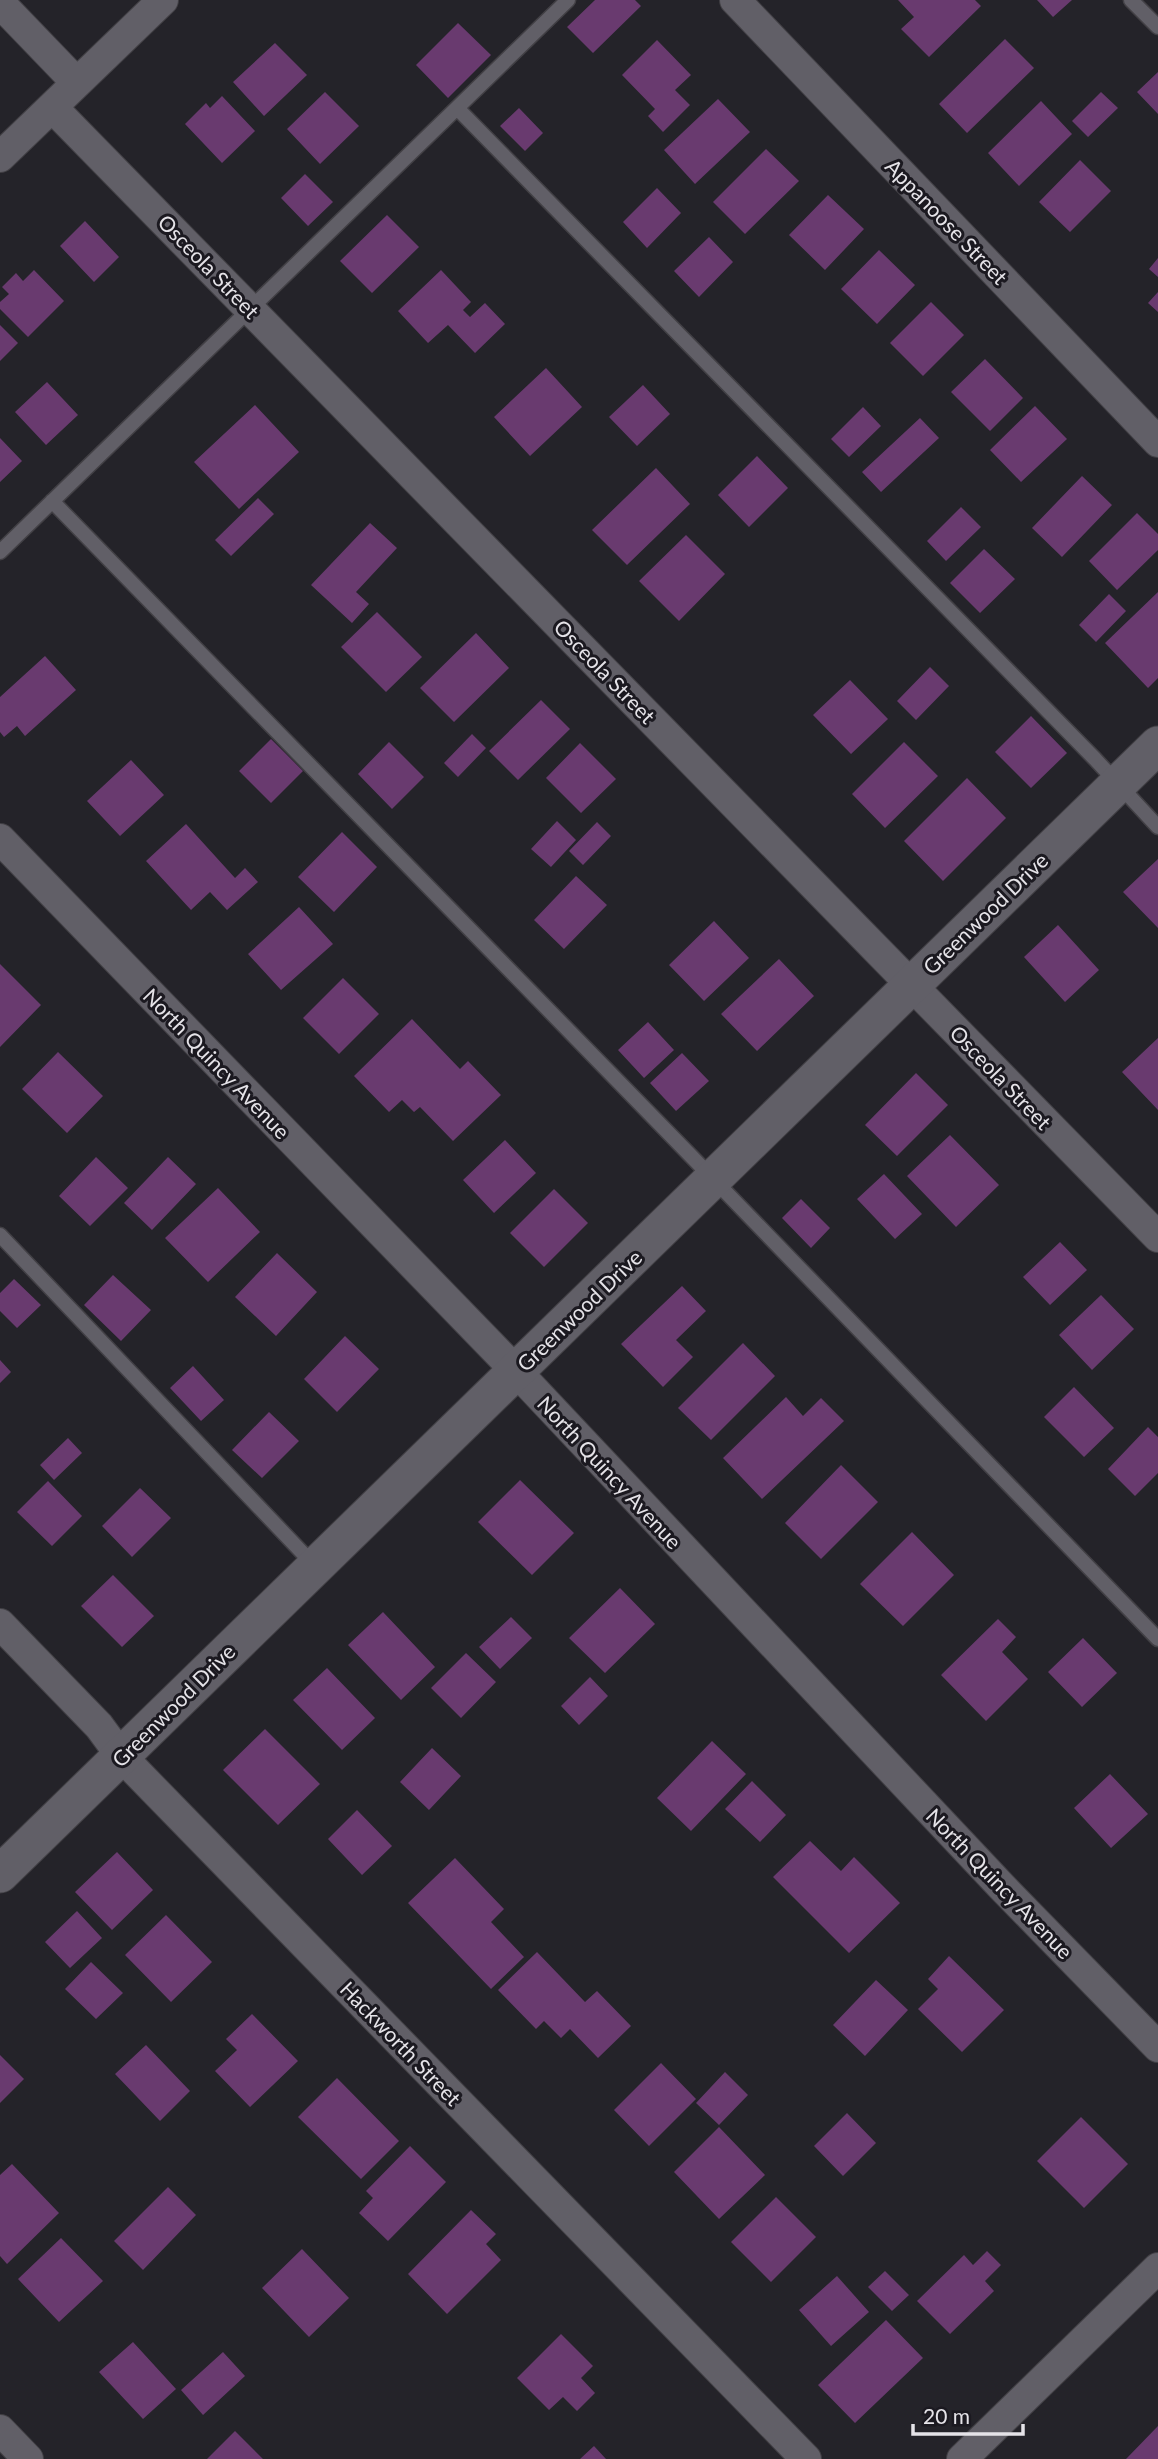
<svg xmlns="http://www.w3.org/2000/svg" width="1158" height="2459" font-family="Lato,sans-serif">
<rect width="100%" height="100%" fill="#242329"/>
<path fill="#693a6f" d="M 595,0 L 635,0 L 641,6 L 593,53 L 567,27 Z
M 898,0 L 975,0 L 981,6 L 929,57 L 901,29 L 914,17 Z
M 1037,0 L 1072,0 L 1053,17 Z
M 458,23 L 491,55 L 448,98 L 416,65 Z
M 1005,39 L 1034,68 L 967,133 L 939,104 Z
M 657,40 L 691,75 L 675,90 L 690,105 L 663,132 L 648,116 L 655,109 L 622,75 Z
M 275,43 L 307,75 L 264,116 L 233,82 Z
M 1158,72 L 1158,114 L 1137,92 Z
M 325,92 L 359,126 L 320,164 L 287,129 Z
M 1101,92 L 1118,108 L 1088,137 L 1072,121 Z
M 222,96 L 255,131 L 222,163 L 185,124 L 206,103 L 210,108 Z
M 718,99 L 750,132 L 695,184 L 664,150 Z
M 1041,101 L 1072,134 L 1019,186 L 988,153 Z
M 519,108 L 543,133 L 525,151 L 500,126 Z
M 766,149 L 799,181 L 745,234 L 713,202 Z
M 1080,160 L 1111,191 L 1070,232 L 1039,202 Z
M 305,174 L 333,202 L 308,226 L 281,198 Z
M 657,188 L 681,213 L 647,248 L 623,222 Z
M 828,195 L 864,229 L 825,270 L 789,235 Z
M 387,215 L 419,247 L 372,293 L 340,261 Z
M 85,221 L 119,257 L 94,282 L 60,246 Z
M 709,237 L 733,262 L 699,297 L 674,271 Z
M 879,250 L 915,285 L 877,324 L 841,289 Z
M 1158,258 L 1158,277 L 1149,269 Z
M 34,270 L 64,301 L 28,337 L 0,309 L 0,302 L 9,294 L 2,287 L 16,273 L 23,281 Z
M 441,270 L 471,302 L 463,310 L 470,317 L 485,303 L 505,324 L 475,353 L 448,325 L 428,343 L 398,311 Z
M 1158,292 L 1158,312 L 1148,303 Z
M 931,302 L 964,335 L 923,376 L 890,343 Z
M 0,325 L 18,343 L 0,361 Z
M 985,359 L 1023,398 L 990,431 L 951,392 Z
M 546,368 L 582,407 L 530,456 L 494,417 Z
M 47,382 L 78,415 L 46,445 L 15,412 Z
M 643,385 L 670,414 L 637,446 L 609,417 Z
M 255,405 L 299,452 L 239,509 L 194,462 Z
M 1035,406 L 1067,439 L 1021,482 L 990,450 Z
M 863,407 L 881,426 L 849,457 L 831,439 Z
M 920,418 L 939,438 L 881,492 L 862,472 Z
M 0,438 L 22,461 L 0,482 Z
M 757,456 L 788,488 L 749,527 L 718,495 Z
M 656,468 L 690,504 L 627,565 L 592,530 Z
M 1082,476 L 1112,505 L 1062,557 L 1032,528 Z
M 258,498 L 274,514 L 231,556 L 215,540 Z
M 961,507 L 981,527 L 946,561 L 927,541 Z
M 1137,513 L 1158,534 L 1158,550 L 1117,590 L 1089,561 Z
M 370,523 L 397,548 L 356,592 L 369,604 L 352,623 L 311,585 Z
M 686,535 L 725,574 L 679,621 L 639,581 Z
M 984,549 L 1015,579 L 980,613 L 950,583 Z
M 1158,592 L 1158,678 L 1148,688 L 1105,643 Z
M 1109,594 L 1126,611 L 1096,642 L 1079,625 Z
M 377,612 L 422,657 L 386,692 L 341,647 Z
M 476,633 L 509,668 L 454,722 L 420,688 Z
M 45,656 L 76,690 L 25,736 L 17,726 L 4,737 L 0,732 L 0,697 Z
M 930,667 L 949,686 L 916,720 L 897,701 Z
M 850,680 L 888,719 L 851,754 L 813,715 Z
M 541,700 L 570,729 L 518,780 L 489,751 Z
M 1031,716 L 1067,753 L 1031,788 L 995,752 Z
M 472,734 L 486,748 L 458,777 L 444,763 Z
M 271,739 L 303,771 L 271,803 L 239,771 Z
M 389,742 L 424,777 L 392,809 L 358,774 Z
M 904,742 L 938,776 L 885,828 L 852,794 Z
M 580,743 L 616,779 L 581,813 L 546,778 Z
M 131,760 L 164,795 L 120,836 L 87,801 Z
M 967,778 L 1006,818 L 943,881 L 904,841 Z
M 557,821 L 576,840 L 551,867 L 531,849 Z
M 597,822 L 611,836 L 583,865 L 569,851 Z
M 186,824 L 235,878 L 245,868 L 258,882 L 227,910 L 210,892 L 191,910 L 146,861 Z
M 342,832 L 377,867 L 334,912 L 298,877 Z
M 1158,859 L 1158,928 L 1123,892 Z
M 576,876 L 607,905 L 564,949 L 534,920 Z
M 299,907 L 333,944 L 281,990 L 248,954 Z
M 714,921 L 749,958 L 704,1001 L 669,965 Z
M 1058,925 L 1099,970 L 1065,1002 L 1024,957 Z
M 779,959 L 814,996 L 757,1051 L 721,1014 Z
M 0,964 L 41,1005 L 0,1047 Z
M 343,978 L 379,1014 L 339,1054 L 303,1018 Z
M 412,1019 L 460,1069 L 468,1061 L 501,1095 L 453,1141 L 420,1107 L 414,1112 L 402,1100 L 389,1112 L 354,1076 Z
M 648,1022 L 674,1050 L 644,1078 L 618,1050 Z
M 1158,1038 L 1158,1110 L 1122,1072 Z
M 58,1052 L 103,1096 L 67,1133 L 22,1089 Z
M 682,1053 L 709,1081 L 676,1111 L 650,1083 Z
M 916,1073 L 948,1105 L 897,1156 L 865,1125 Z
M 950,1135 L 999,1185 L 956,1227 L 907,1176 Z
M 505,1140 L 536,1173 L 494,1213 L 463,1180 Z
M 96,1157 L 128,1188 L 90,1226 L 59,1196 Z
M 168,1157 L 196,1184 L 152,1230 L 124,1203 Z
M 884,1174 L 922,1214 L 895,1239 L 857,1199 Z
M 218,1188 L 260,1232 L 208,1282 L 165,1238 Z
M 554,1189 L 588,1223 L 544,1267 L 510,1233 Z
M 801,1199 L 830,1228 L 811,1248 L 782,1218 Z
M 1060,1242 L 1087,1270 L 1050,1305 L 1023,1277 Z
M 277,1253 L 317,1292 L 276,1336 L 235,1297 Z
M 113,1275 L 151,1310 L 121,1341 L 84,1305 Z
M 14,1279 L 41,1305 L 17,1328 L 0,1311 L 0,1293 Z
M 682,1286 L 706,1311 L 676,1340 L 693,1357 L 663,1387 L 621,1344 Z
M 1101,1295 L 1134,1329 L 1092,1370 L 1059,1335 Z
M 345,1336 L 379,1369 L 337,1412 L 304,1379 Z
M 743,1343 L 775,1376 L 711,1440 L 678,1408 Z
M 0,1360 L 11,1372 L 0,1383 Z
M 193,1366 L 224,1400 L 201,1421 L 170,1388 Z
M 1074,1387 L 1114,1428 L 1084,1457 L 1044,1417 Z
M 786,1397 L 803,1416 L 821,1398 L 844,1421 L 762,1499 L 723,1458 Z
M 269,1412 L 299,1441 L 262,1478 L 232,1450 Z
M 1148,1427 L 1158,1437 L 1158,1473 L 1135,1496 L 1108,1469 Z
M 68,1438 L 82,1453 L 54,1480 L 40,1465 Z
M 841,1465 L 878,1502 L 821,1559 L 785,1523 Z
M 520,1480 L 574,1533 L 532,1575 L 478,1522 Z
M 48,1481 L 82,1516 L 52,1546 L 17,1512 Z
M 140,1488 L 171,1518 L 132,1557 L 102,1526 Z
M 912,1532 L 954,1575 L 903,1626 L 860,1584 Z
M 113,1575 L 154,1616 L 122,1647 L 81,1606 Z
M 620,1588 L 655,1624 L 605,1673 L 569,1638 Z
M 383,1612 L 435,1667 L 401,1700 L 348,1645 Z
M 511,1617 L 532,1638 L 500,1669 L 479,1647 Z
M 998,1619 L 1016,1637 L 1002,1652 L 1028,1679 L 986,1721 L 941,1675 Z
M 1083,1638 L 1117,1673 L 1082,1707 L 1048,1672 Z
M 466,1653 L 496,1682 L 461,1718 L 431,1688 Z
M 327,1668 L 375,1718 L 342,1750 L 293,1700 Z
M 590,1677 L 608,1696 L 579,1725 L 561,1706 Z
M 265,1729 L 320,1784 L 278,1825 L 223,1770 Z
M 712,1741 L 746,1774 L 691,1831 L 657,1798 Z
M 432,1748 L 461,1776 L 429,1810 L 400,1782 Z
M 1110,1774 L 1148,1814 L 1111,1848 L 1074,1808 Z
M 752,1781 L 786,1815 L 760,1842 L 725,1809 Z
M 357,1810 L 392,1846 L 362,1875 L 328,1839 Z
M 810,1841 L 841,1871 L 854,1857 L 900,1903 L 849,1953 L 773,1877 Z
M 117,1852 L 153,1890 L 112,1930 L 75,1892 Z
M 455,1858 L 504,1909 L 491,1922 L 524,1957 L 491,1989 L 408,1903 Z
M 77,1911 L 102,1938 L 70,1968 L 45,1942 Z
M 166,1915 L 212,1962 L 171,2002 L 125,1955 Z
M 537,1952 L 585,2002 L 597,1991 L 631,2026 L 598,2058 L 570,2029 L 561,2038 L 544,2021 L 536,2029 L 498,1990 Z
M 949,1956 L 1004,2010 L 962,2052 L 918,2009 L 938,1989 L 928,1979 Z
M 91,1962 L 123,1993 L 96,2019 L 65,1989 Z
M 876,1980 L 908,2010 L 865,2056 L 833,2025 Z
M 252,2014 L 298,2061 L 250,2107 L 215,2071 L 237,2050 L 226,2039 Z
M 146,2045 L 190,2091 L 160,2121 L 115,2074 Z
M 0,2055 L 24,2079 L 0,2103 Z
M 661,2063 L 696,2099 L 649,2146 L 614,2110 Z
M 725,2072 L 748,2095 L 719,2125 L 696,2103 Z
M 337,2078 L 399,2141 L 361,2179 L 298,2117 Z
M 847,2113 L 876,2143 L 843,2176 L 814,2146 Z
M 1081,2117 L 1128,2164 L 1084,2208 L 1037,2161 Z
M 719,2127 L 765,2175 L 719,2219 L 674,2172 Z
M 410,2146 L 446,2182 L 388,2241 L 359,2213 L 373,2198 L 366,2191 Z
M 12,2164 L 59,2213 L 7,2264 L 0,2256 L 0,2175 Z
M 168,2187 L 196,2215 L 143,2270 L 114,2241 Z
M 776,2197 L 816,2237 L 771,2282 L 731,2242 Z
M 471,2210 L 496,2234 L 486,2244 L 501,2260 L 447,2314 L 408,2274 Z
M 61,2238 L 103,2281 L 59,2322 L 18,2279 Z
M 302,2249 L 349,2298 L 309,2337 L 262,2288 Z
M 987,2251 L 1001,2265 L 985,2281 L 994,2291 L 950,2334 L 917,2301 L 964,2255 L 973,2265 Z
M 885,2271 L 909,2295 L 892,2311 L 868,2287 Z
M 837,2276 L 869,2312 L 831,2346 L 799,2310 Z
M 886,2320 L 923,2358 L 855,2423 L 818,2385 Z
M 561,2334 L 593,2366 L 581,2378 L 595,2393 L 577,2411 L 563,2397 L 549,2410 L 517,2378 Z
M 133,2342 L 176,2389 L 143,2419 L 99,2372 Z
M 223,2352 L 245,2376 L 203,2415 L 181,2390 Z
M 1158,2426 L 1158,2459 L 1126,2459 Z
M 235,2431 L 263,2459 L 207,2459 Z
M 594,2446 L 606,2459 L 580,2459 Z"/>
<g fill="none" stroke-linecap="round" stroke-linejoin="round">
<defs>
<path id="service" d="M 1131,0 L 1158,27
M 457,108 L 1095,759 L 1158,827
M 52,501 L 691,1156 L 1158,1639
M 0,552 L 568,0
M 0,1235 L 315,1566"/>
<path id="minor" d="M 735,0 L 1158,442
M 0,3 L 76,82
M 52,107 L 1158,1237
M 0,157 L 163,0
M 0,839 L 516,1371 L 1002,1887 L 1158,2047
M 0,1624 L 99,1726 L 121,1756 L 806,2459
M 0,2430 L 28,2459
M 962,2459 L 1158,2268"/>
<path id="tertiary" d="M 0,1874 L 1158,745"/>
</defs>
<use href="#service" stroke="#424045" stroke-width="17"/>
<use href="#minor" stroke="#424045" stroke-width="32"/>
<use href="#tertiary" stroke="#424045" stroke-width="39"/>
<use href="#service" stroke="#615f67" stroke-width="14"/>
<use href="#minor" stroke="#615f67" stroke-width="30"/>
<use href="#tertiary" stroke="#615f67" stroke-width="37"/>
</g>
<g text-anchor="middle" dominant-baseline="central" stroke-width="6" stroke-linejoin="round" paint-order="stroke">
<g font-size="21" fill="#e5e3e8" stroke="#1b1920">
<text transform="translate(947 221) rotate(46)">Appanoose Street</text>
<text transform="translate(209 266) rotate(46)">Osceola Street</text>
<text transform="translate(605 671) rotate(46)">Osceola Street</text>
<text transform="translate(985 913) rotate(-44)">Greenwood Drive</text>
<text transform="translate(217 1063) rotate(46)">North Quincy Avenue</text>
<text transform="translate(1001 1077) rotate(46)">Osceola Street</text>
<text transform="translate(579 1310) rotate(-44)">Greenwood Drive</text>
<text transform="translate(610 1472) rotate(47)">North Quincy Avenue</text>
<text transform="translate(173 1705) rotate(-45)">Greenwood Drive</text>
<text transform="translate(1000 1883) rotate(46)">North Quincy Avenue</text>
<text transform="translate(401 2043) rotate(46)">Hackworth Street</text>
</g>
</g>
<path d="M913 2424v10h110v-10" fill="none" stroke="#e5e3e8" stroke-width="3.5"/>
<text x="923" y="2424" font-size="21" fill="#e5e3e8" stroke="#1b1920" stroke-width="5" paint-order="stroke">20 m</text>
</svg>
